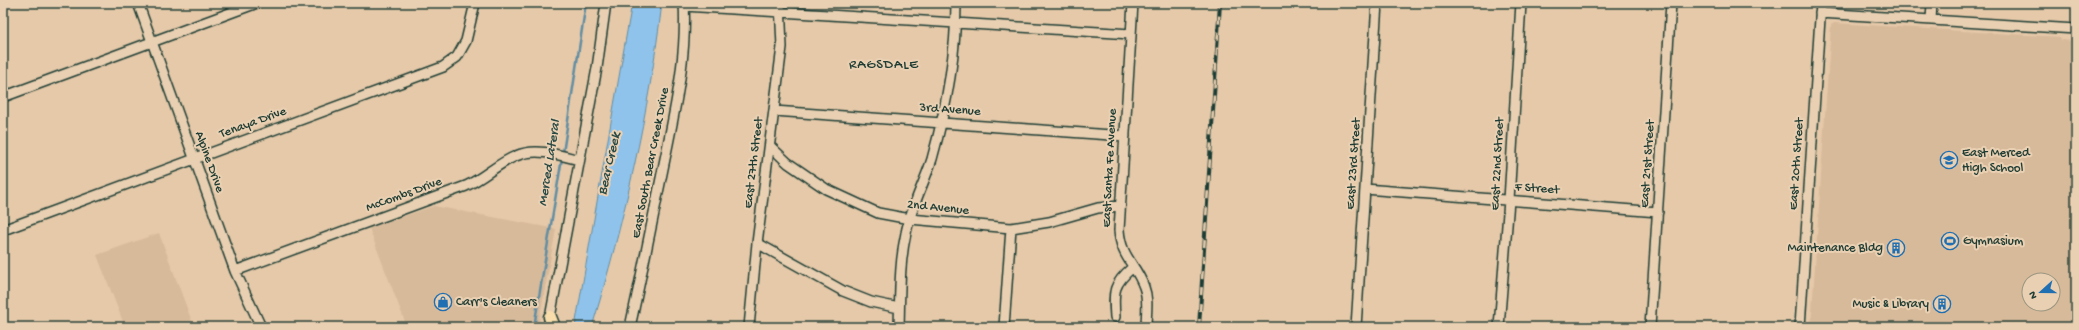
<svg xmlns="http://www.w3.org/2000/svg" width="2079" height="330" font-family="'Gochi Hand',sans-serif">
<rect width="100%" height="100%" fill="#e6c9a9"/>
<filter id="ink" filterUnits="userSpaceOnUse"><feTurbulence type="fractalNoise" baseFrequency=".025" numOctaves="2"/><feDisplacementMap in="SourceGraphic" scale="8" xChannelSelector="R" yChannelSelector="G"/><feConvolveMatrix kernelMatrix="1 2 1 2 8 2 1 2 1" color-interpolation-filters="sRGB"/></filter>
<g filter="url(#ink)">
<path fill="#d7ba9a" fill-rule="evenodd" d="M 1834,23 L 2060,37 L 2060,40 L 2076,41 L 2076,327 L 1811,327 L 1831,25 ZM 2029,280 L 2053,280 L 2053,304 L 2029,304 Z
M 434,206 L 556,229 L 538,327 L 407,327 L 369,228 Z
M 159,233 L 194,327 L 125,327 L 97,255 Z"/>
<path fill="#8fc3ec" stroke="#628da2" d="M 632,3 L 662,3 C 649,112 624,222 592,327 L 575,327 Z"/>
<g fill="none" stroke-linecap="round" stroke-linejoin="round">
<path stroke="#628da2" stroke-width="2.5" d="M 563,153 L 586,3
M 534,327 L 562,158"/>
<defs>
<path id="minor" d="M 138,3 L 235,271 L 261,327
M 1133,3 L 1119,230 C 1121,258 1136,264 1144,287 C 1149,300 1146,314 1146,327
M 684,6 L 1131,34
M 1820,13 L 2076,29
M 1931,20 L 1932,3
M 3,97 L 257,3
M 774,111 L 1125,136
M 770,146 L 788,163 L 826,189 L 878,213 L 910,219 L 1011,228 L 1049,222 L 1098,208 L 1120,206
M 1365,189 L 1658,212
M 3,230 L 443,67 L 457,57 L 466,41 L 475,3
M 757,243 L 843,291 L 871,302 L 899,308
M 235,271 L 466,186 C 484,178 498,163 516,156 C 535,147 560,155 579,160
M 1115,317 C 1113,291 1113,284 1133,267
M 549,323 L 597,68 L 606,3
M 630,327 C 643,269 654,212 666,154 C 676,104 687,55 684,3
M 749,327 L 757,243 L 782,47 L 780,3
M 899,327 C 900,296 899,264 906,233 C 911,207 924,184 932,159 C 946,109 956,55 956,3
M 1004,327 L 1011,228
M 1356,327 L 1377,3
M 1499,327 L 1509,200 L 1521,3
M 1650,327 L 1671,3
M 1800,327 L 1821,3"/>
<path id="major" d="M 550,317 L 554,327"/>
</defs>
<use href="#minor" stroke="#1f3d34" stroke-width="12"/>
<use href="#major" stroke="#1f3d34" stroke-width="15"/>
<use href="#minor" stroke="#ead0b2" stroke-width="9"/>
<use href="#major" stroke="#f9deab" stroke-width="12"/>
<defs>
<path id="rail" d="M 1199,327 L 1220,3"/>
</defs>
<use href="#rail" stroke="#1f3d34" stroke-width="4"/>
<use href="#rail" stroke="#ead0b2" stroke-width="2.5" stroke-dasharray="8" stroke-linecap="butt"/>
</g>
</g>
<defs>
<symbol id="school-ring" viewBox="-11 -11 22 22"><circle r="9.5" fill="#ead0b2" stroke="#1f6fb2" stroke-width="1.5"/><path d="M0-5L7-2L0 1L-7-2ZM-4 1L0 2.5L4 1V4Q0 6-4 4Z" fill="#1f6fb2"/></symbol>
<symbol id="stadium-ring" viewBox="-11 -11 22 22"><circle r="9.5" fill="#ead0b2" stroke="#1f6fb2" stroke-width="1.5"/><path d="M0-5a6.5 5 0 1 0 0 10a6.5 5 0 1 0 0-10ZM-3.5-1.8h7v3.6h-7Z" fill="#1f6fb2"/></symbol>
<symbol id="building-ring" viewBox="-11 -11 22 22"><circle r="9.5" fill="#ead0b2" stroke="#1f6fb2" stroke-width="1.5"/><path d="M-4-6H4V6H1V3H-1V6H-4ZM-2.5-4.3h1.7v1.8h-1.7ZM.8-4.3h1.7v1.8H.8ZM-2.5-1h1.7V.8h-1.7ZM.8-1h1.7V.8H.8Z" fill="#1f6fb2"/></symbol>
<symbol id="shop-ring" viewBox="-11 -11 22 22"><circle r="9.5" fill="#ead0b2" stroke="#1f6fb2" stroke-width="1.5"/><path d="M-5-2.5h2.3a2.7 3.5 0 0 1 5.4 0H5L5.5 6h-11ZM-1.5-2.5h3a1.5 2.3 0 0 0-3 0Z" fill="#1f6fb2"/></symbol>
</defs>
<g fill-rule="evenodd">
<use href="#school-ring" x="1939" y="150" width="20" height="20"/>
<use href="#stadium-ring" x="1940" y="231" width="20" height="20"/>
<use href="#building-ring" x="1886" y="238" width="20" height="20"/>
<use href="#shop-ring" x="433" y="292" width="20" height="20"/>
<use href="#building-ring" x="1932" y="294" width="20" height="20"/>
</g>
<g text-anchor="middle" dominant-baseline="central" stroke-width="4" stroke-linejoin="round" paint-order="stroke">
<g font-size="13" fill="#1f3d34" stroke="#ead0b2">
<text transform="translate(950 110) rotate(4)">3rd Avenue</text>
<text transform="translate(253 123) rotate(-20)">Tenaya Drive</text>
<text transform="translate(209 162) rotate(70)">Alpine Drive</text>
<text transform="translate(651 163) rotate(-79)">East South Bear Creek Drive</text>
<text transform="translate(754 163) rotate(-83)">East 27th Street</text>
<text transform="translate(1354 164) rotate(-86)">East 23rd Street</text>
<text transform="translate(1498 164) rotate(-87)">East 22nd Street</text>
<text transform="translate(1648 164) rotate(-86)">East 21st Street</text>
<text transform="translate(1797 164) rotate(-86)">East 20th Street</text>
<text transform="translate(1110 168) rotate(-87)">East Santa Fe Avenue</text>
<text transform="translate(1537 189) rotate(4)">F Street</text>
<text transform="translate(404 195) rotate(-20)">McCombs Drive</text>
<text transform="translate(938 208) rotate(6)">2nd Avenue</text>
</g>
<g font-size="13" fill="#1f3d34" stroke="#ead0b2" text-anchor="start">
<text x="1962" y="153">East Merced<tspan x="1962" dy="15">High School</tspan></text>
<text x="1963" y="241">Gymnasium</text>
<text x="1883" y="248" text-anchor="end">Maintenance Bldg</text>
<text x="456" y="302">Carr's Cleaners</text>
<text x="1929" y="304" text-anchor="end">Music &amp; Library</text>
</g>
<g font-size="14" letter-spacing="1" fill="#1f3d34" stroke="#ead0b2">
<text x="884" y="65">RAGSDALE</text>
</g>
<g font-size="14" font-style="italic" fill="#2a4a46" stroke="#ead0b2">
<text transform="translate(550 163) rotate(-81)">Merced Lateral</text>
<text transform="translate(610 164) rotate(-77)">Bear Creek</text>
</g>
</g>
<rect width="2079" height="330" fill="none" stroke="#ead0b2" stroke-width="16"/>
<rect x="8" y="8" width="2063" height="314" fill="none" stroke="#1f3d34" stroke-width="1.5" filter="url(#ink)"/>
<g transform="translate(2041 292) rotate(249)"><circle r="19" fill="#ead0b2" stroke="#999580"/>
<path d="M0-3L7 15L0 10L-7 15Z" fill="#1f6fb2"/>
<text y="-6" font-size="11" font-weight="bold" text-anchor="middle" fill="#1f3d34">N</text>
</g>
</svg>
